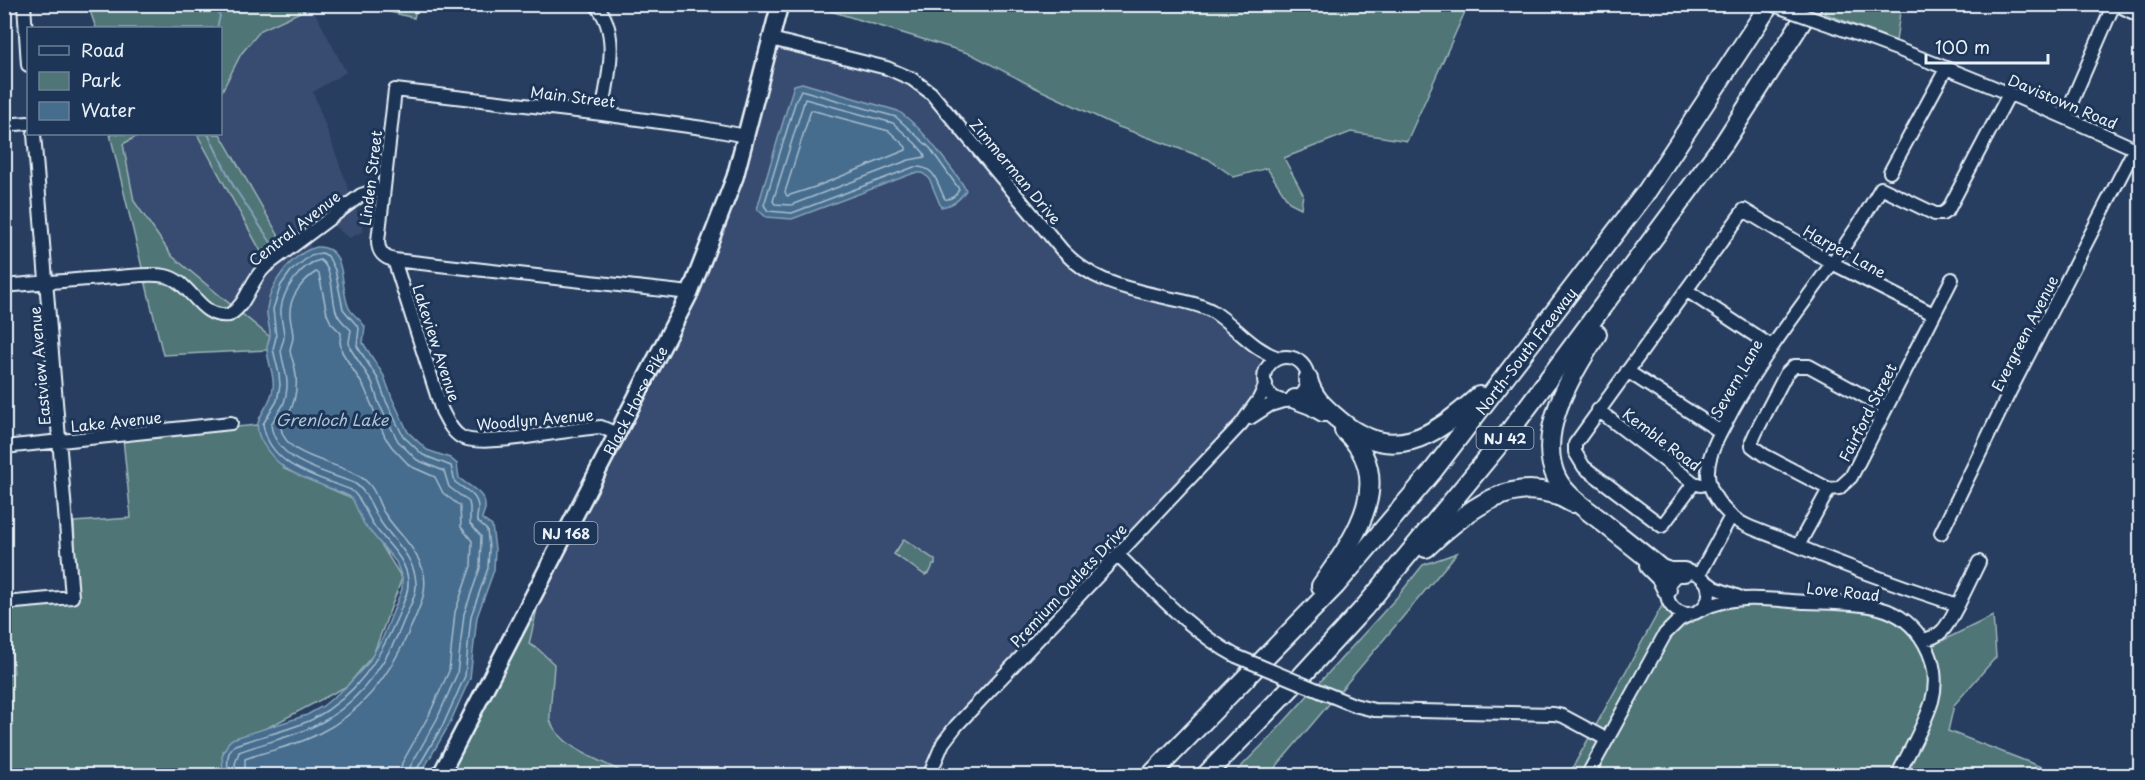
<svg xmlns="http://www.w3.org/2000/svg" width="2145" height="780" font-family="'Playpen Sans',sans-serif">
<rect width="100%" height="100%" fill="#283e61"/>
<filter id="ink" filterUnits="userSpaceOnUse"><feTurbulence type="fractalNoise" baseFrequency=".0167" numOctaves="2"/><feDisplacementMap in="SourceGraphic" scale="12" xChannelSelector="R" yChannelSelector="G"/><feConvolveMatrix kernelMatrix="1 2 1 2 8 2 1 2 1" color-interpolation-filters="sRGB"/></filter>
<g filter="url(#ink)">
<path fill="#394c70" d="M 312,7 L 346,72 L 313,92 L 364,231 L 349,238 L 327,220 L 307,236 L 311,248 L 269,298 L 270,337 L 172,256 L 134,201 L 123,144 L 141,134 L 197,134 L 265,258 L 283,246 L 220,134 L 221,93 L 241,54 L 261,30 Z
M 771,39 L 912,79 L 1085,271 L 1200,306 L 1252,348 L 1266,372 L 1266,384 L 1261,394 L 956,726 L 929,775 L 449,776 L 722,214 Z"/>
<path fill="#4f7577" stroke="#9cb3b8" stroke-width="1.5" d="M 1338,4 L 1468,5 L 1407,141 L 1351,132 L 1284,158 L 1303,194 L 1301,208 L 1289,202 L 1267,168 L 1234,177 L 1208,159 L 1119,127 L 1036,88 L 971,54 L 811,5 Z
M 1829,4 L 1901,5 L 1896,41 L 1824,13 Z
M 88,5 L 88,4 L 326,5 L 311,7 L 261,30 L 241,54 L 221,93 L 220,28 L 96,28 Z
M 363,5 L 417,4 L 417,5 L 414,18 Z
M 110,134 L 141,134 L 123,144 L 134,201 L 172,256 L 270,337 L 267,350 L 163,355 Z
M 197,134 L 220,134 L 284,245 L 265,259 Z
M 257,425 L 284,469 L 352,498 L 402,578 L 373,655 L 347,686 L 223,751 L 229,775 L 5,775 L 4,675 L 14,673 L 7,608 L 77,602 L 74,522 L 131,518 L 123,438 Z
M 904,539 L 935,560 L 935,565 L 933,565 L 930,572 L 925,575 L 894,554 Z
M 1457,553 L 1269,775 L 1232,776 L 1272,735 L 1398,596 L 1423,565 Z
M 546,570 L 529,644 L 538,649 L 554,664 C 554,673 549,715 550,720 C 559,748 605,762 628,775 L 449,776 Z
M 1664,602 L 1692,621 L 1716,611 L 1742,605 L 1839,606 L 1883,613 L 1902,624 L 1925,649 L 1993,616 L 1996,657 L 1954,705 L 1948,731 L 2062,775 L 1568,776 Z"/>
<path fill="#466d8e" stroke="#87a2b8" stroke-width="1.5" d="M 802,83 L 898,111 C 916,123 929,139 941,155 C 950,167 959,177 966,190 C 959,201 953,205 941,207 L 929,178 L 922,173 L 914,173 L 792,219 L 766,217 L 757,209 L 794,85 Z
M 317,247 C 349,246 339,289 349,308 C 353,316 361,319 365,327 L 363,343 L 384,376 L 392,398 L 408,432 L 427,450 L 450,458 L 457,464 L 459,478 C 469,487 487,493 485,509 C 484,513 482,516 482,519 L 492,526 L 495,549 L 494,570 L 477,617 L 470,678 L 449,725 L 420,775 L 223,775 L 222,756 L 228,743 L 232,739 L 307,715 L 323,706 L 347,686 L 368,663 L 383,637 L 402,589 L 402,578 L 396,562 L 364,524 L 352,498 C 346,494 339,492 332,489 C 302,477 279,472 262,442 C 248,418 271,410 273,388 C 275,374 267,362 267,348 C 267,343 270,339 270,335 C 270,326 266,317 267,308 C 270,283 292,253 317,247 Z"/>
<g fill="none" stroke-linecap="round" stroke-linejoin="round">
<path stroke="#a7bcce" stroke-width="1.5" d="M 801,90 L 896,117 L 930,148 L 959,189 C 957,195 951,200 945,199 C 936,183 937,166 914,167 L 792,213 L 768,211 L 764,205 L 796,100 Z
M 805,99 L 893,123 L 915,143 L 924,153 L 925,157 L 909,160 L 791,205 L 775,204 L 773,201 Z
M 811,110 L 889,131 L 906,147 L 906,150 L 815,187 L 787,196 L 785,192 Z
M 228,776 C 228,764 225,753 235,745 C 260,736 289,731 313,719 C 357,695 379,660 398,616 C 402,605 409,593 408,581 C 407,561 390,546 378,531 C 367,519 364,500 351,490 C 317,476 269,467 263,424 L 277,401 L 280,385 L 279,374 L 273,349 L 276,337 L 273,309 L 281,285 L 291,271 L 311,255 L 322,253 L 328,256 L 335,270 L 343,309 L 359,328 L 357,346 L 378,379 L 386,401 L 403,436 L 423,455 L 451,466 L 455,482 C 463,489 477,493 478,507 C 479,511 476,516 477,521 L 487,530 L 489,548 L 488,568 L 471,616 L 465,676 L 444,723 L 416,771 L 416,776
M 236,776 L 235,764 L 239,752 C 268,741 302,735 329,718 C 368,693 391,655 407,613 C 411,604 417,593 416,583 C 415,560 398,544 385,528 C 373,514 370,493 354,483 C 324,471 276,462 271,425 C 279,408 285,410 287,387 C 288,374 282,363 281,350 C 280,346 284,342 284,337 C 284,327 280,318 281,309 C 283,290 301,264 320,260 C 334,269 331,296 336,311 C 338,319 345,324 351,330 L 349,342 L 350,348 L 372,382 L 379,404 L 398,441 L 417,460 L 444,471 L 449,487 L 469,502 L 470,507 L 470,524 L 481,536 L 480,568 L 464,614 L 457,674 L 437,719 L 410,767 L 408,776
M 245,776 L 245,759 C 269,750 296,746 318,734 C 364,712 392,672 411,627 C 419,609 429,590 423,570 C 415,546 399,535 385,514 C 378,505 377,491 368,483 C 348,461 283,461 281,426 C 294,410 299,389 295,369 C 294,363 291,357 290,351 C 290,346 293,342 293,337 C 293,329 290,322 290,314 C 289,297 303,280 316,272 L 319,274 L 327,314 L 331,323 L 341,333 L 340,342 L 342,352 L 364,387 L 385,437 L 392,447 L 410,466 L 435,477 L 443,493 L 460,506 L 461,527 L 472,541 L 471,566 L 455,612 L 449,671 L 429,715 L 402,763 L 399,776"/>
<path stroke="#87a2b8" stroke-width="2" d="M 212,4 L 220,16 L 217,28
M 208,134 L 234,187 L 278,253"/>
<defs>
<path id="minor" d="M 24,4 L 28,65
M 595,4 C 622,32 607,80 602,114
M 2116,4 L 2140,16
M 1825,23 C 1932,60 2037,104 2140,151
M 771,39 L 887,68 L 912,79 L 931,93 L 1062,250 C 1093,283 1125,288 1168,298 C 1183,301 1199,304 1212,311 C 1235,325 1252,350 1279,358
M 2065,117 L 2114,4
M 4,125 L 28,123
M 1890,172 L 1946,69
M 394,260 L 442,411 C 447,420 451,431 461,437 C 482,449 572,428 601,427 L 617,434
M 4,286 C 43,283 81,279 119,277 C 134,276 150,273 165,276 C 192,281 198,319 229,315 C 248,304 249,281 266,266 L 361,195 L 373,191 L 383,190
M 1686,290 L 1771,346
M 690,293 L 394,260 C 384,258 378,252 378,241 L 395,90 L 602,114 L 703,128 L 746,136
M1264 379a22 22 0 1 1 44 0a22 22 0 1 1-44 0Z
M 1627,371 L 1721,432
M 1598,410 L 1694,483 L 1701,485
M 1250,418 L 1270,405 L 1283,401
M 4,447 L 231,423
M 1694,483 L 1662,526 L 1584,467 L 1575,452 L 1575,444 L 1744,210 L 1832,263 L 1933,314
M 1829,489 L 1764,455 L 1752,446 L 1752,441 L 1756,432 L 1786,374 L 1794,366 L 1809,366 L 1886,408
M 1941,533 L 2011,389 L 2135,148
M 1798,546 L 1829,489 L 1839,488 L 1851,477 L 1952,279
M 1118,555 C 1155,591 1190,631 1236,656
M1667 593a21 21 0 1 1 42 0a21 21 0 1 1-42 0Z
M 1699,575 L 1731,516
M 1704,580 L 1715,588 L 1739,597
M 4,603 L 72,597 L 34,134
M 1958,605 L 1979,562
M 1703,609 C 1734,593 1772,600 1806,602 C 1830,603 1856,602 1879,608 C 1919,618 1943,662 1932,701 C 1924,727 1909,752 1897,776
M 1923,640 C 1945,636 1948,623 1958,605 C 1896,585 1837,563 1778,538 C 1763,532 1741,526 1729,514 C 1717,503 1707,487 1708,470 C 1709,450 1723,429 1732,411 C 1775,332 1837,266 1881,188 L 1935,214 L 1942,214 L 1948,210 L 2009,94
M 1322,692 L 1354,705 L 1374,710 L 1554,714 L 1563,716 L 1606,739
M 929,776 L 943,743 L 956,726 L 1241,424 L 1259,399 L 1266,384
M 1587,776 L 1665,634 L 1679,620 L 1689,615"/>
<g id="major">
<path id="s1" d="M 440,776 L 690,293 L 735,177 L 780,4"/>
</g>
<g id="highway">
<path d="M 1597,334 C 1573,373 1534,432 1557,479 C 1566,496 1585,508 1600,520 C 1620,536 1641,552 1661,569 L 1670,572 L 1684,572"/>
<path d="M 1308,379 C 1312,397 1324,407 1338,419 C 1391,465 1434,437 1479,396"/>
<path d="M 1295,399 L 1311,405 L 1323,412"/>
<path d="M 1426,548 C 1465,511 1517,468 1572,503"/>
<path d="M 1649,566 L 1661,578 L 1667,590"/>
<path d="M 1321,586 C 1353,540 1399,480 1344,430"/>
<path id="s2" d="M 1150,776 L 1336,585 L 1432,472 L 1647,191 L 1770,4"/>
<path d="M 1205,776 L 1298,680 L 1364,608 L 1506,436 L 1724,143 L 1813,4"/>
</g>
</defs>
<use href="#minor" stroke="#e8f1f8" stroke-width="16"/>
<use href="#major" stroke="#e8f1f8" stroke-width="20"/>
<use href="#highway" stroke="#e8f1f8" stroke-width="22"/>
<use href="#minor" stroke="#1d3557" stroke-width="12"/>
<use href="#major" stroke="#1d3557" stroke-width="15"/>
<use href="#highway" stroke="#1d3557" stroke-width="18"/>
<defs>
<path id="minor-bridge" d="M 1771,4 L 1825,23
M 1236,656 L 1322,692"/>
</defs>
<use href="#minor-bridge" stroke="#e8f1f8" stroke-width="16" stroke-linecap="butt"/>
<use href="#minor-bridge" stroke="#1d3557" stroke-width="12"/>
</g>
</g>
<g text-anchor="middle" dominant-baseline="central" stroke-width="6" stroke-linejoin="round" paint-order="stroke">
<g fill="#1d3557" stroke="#abb9c8" stroke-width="1.5">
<rect x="1476.5" y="427" width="57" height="22" rx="4.5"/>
<rect x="534.5" y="522" width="63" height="22" rx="4.5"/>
</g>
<g font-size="14" font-weight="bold" fill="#e8f1f8">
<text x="1505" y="438">NJ 42</text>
<text x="566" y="533">NJ 168</text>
</g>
<g font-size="15" fill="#e8f1f8" stroke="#1d3557">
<text transform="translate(573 96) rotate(7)">Main Street</text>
<text transform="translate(2063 101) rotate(23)">Davistown Road</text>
<text transform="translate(1016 171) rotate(50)">Zimmerman Drive</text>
<text transform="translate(370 178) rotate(-83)">Linden Street</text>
<text transform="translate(294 228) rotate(-38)">Central Avenue</text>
<text transform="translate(1845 251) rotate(29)">Harper Lane</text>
<text transform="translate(2024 333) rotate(-63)">Evergreen Avenue</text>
<text transform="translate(437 343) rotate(72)">Lakeview Avenue</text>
<text stroke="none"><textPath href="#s2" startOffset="568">North-South Freeway</textPath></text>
<text transform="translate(39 366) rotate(-95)">Eastview Avenue</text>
<text transform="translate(1736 378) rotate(-60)">Severn Lane</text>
<text stroke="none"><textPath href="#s1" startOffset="423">Black Horse Pike</textPath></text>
<text transform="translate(1867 412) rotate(-63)">Fairford Street</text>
<text transform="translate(535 419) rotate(-5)">Woodlyn Avenue</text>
<text transform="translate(116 421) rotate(-6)">Lake Avenue</text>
<text transform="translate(1662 439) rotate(37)">Kemble Road</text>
<text transform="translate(1068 585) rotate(-47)">Premium Outlets Drive</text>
<text transform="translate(1843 591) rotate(6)">Love Road</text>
</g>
<g font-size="16" font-style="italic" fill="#afc3d3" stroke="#1d3557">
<text x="332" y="419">Grenloch Lake</text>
</g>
</g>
<rect width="2145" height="780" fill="none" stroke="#1d3557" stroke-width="24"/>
<rect x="12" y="12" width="2121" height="756" fill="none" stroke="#e8f1f8" stroke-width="2" filter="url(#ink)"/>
<rect x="27" y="27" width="195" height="108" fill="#1d3557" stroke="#6e8097" stroke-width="1.5"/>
<rect x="39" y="46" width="30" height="9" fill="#1d3557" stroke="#6e8097" stroke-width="1.5"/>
<text x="81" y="57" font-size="18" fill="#e8f1f8">Road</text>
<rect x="39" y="72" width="30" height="18" fill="#4f7577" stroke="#6e8097" stroke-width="1.5"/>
<text x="81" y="87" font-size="18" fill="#e8f1f8">Park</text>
<rect x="39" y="102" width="30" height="18" fill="#466d8e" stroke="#6e8097" stroke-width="1.5"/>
<text x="81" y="117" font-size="18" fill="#e8f1f8">Water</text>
<path d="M1926 54v9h122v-9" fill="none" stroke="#e8f1f8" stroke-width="3"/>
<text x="1935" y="54" font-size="18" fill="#e8f1f8" stroke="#1d3557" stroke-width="4.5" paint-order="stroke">100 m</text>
</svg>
